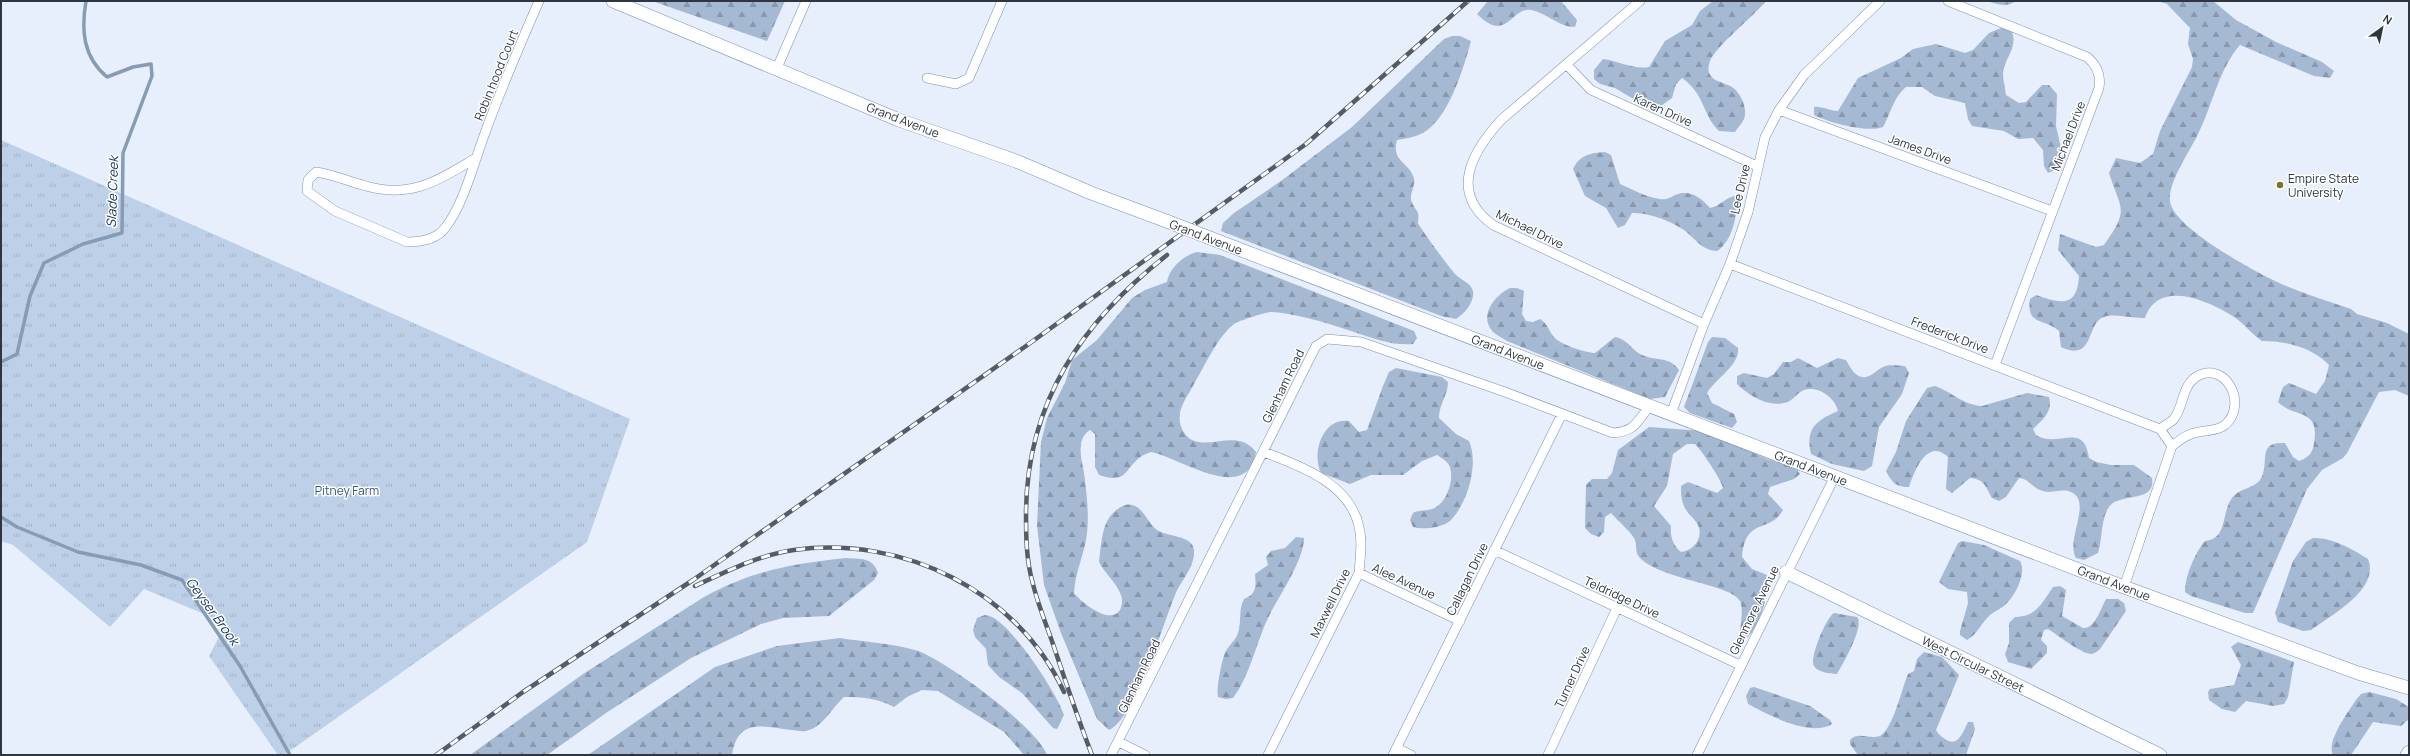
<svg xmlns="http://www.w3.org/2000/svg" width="2410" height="756" font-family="Manrope,sans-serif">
<defs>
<pattern id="grass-tufts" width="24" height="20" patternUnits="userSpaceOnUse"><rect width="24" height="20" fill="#bdd0e8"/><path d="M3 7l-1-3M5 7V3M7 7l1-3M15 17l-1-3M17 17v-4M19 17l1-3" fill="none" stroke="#a3b3c8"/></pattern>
<pattern id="forest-firs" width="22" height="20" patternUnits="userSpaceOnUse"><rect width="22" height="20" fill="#a5b9d3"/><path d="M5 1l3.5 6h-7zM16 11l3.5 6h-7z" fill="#8797ad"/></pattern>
</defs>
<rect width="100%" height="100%" fill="#e6effb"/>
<path fill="url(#grass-tufts)" d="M 1,140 L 630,419 L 587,542 L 284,755 L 278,755 L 209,656 L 226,623 L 144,589 L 110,627 L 13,545 L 1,541 Z"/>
<path fill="url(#forest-firs)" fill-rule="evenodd" d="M 652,1 L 785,1 L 767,41 Z
M 1488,1 L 1561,1 L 1577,20 L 1575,27 C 1559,27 1547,13 1531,10 C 1511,7 1507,44 1477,14 Z
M 1713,1 L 1766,1 C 1753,17 1715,47 1710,61 C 1703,81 1722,81 1732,87 C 1741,93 1748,109 1744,119 C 1742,124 1737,128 1735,132 L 1719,131 C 1703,116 1705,94 1682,78 L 1676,84 L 1672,98 L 1658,108 L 1642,104 L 1615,88 L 1600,84 L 1594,79 L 1594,70 L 1603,59 C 1618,61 1635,70 1649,67 L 1665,41 L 1692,25 L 1700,11 Z
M 1986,1 L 2016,1 C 2006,8 1997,4 1986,1 Z
M 2158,1 L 2213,1 L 2236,20 L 2276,42 L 2322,62 L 2334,71 L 2330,78 L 2314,76 L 2240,45 C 2219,69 2213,103 2199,132 C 2191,150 2168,181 2170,201 C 2172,227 2254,271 2277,282 C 2301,293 2326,300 2351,309 L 2357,314 L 2387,323 L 2409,334 L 2409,396 L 2395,390 L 2379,392 L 2347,453 L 2343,458 L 2322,470 L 2307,489 L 2253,613 L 2245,613 L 2191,596 L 2185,592 C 2185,576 2195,553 2205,541 C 2228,539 2221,513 2232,498 C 2239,488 2253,489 2260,480 C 2271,464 2255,441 2285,443 L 2293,457 L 2299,461 C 2308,458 2313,453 2314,443 C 2320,407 2295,419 2278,402 L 2283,387 L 2289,383 L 2316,394 L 2325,381 L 2329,365 C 2312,347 2286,341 2262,341 C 2253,335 2246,326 2237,319 C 2212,302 2159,277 2145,318 C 2132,319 2116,313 2104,317 C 2086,322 2095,363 2061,347 L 2059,331 C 2044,318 2026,326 2030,299 L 2036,295 C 2060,303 2077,309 2079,276 L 2058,250 L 2060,234 L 2096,247 L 2104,245 C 2130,208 2121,211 2109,173 L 2116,158 L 2140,163 L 2153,154 L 2160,131 L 2192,67 L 2193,59 L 2188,44 L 2190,28 L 2167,4 Z
M 2003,27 L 2011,28 C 2019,49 2005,55 2003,73 C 2003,80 2005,88 2006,95 L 2019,103 L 2026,102 L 2042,85 L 2049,85 L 2057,94 L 2056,126 L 2061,148 L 2055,170 L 2048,173 L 2044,166 L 2043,150 L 2033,138 L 2018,139 L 2004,131 L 1972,126 L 1968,119 L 1965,103 L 1935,96 L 1922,87 L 1906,87 C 1893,98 1891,113 1883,127 C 1867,133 1830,123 1814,115 L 1814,107 C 1822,106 1829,111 1838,111 L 1858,78 L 1901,58 L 1913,49 L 1936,44 L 1965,53 L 1973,50 L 1989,33 Z
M 1452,36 L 1460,36 L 1471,41 C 1464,67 1451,109 1431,127 C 1422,136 1409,138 1397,140 C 1391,161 1408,162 1413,176 C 1417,184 1410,191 1411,200 C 1412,204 1416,209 1418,213 C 1419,216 1418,220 1418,223 C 1420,228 1451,270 1456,275 C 1461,280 1471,283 1473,291 C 1475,302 1464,314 1456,319 L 1441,316 L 1221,231 L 1223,223 L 1234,213 L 1281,181 L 1352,127 L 1444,39 Z
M 1605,152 L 1611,155 L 1620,184 C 1633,190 1646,197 1660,199 C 1666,200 1670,198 1675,195 C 1689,189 1701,197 1710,208 C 1721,206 1725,197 1736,196 C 1739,212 1732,242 1717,251 C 1701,250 1696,239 1684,230 C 1671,221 1648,212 1632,213 L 1625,225 L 1618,228 L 1606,208 L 1585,196 L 1573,169 C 1580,155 1590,153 1605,152 Z
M 1197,252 L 1220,255 L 1414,331 L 1417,338 L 1413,344 C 1392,346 1373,338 1354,332 C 1331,324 1295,313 1271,312 C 1266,312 1238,321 1234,324 C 1218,336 1204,367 1194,384 C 1185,401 1172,415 1185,434 C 1202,456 1236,425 1256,452 C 1247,506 1179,457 1151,452 C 1124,460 1132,487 1099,475 L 1095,467 L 1095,434 L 1090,430 C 1073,441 1084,464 1085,481 C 1087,497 1089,517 1087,533 C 1085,553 1075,572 1074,593 C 1081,602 1110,626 1120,610 C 1122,606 1123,600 1121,595 C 1117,583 1105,574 1099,562 C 1102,541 1101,516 1123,506 C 1140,498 1147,523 1157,530 C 1167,537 1194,535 1194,551 C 1195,567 1180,582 1175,595 C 1163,624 1135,719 1109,730 L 1097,719 L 1061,633 L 1044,585 L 1037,525 L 1041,442 L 1047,418 L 1065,383 L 1072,360 L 1097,340 L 1132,298 L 1145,290 L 1167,282 C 1169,268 1184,255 1197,252 Z
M 1510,288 L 1517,288 L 1524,291 L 1522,314 L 1526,321 L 1533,322 L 1540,319 C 1548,324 1548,330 1554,337 C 1559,344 1586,353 1595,353 L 1615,337 C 1627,339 1630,348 1640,354 C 1654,362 1669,355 1679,370 L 1665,397 L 1650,399 L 1507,341 C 1502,338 1497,335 1493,332 C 1478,316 1495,295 1510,288 Z
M 1712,337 L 1725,338 L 1738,348 C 1740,365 1715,379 1707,393 L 1712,403 L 1734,414 L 1737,422 L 1732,428 L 1690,413 L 1684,407 L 1708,342 Z
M 1798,358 L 1817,368 L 1838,358 L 1846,360 C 1851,369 1857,381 1869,376 C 1874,374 1878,369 1883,367 C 1890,364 1898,366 1905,366 L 1909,373 L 1902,394 L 1879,427 L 1872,466 L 1864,471 L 1832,464 L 1811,454 C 1805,428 1817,420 1838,411 C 1835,397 1816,384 1802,391 C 1795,395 1792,402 1784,403 C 1767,407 1748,395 1737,384 L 1737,376 L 1744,373 L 1767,378 L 1774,374 L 1783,362 L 1791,362 Z
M 1396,368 L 1442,377 L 1448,382 C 1448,395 1439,404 1439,418 L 1456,434 L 1469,441 C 1479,464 1468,502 1451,520 C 1443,528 1423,530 1413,527 L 1410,520 L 1413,513 C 1420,509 1429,512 1436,507 C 1448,500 1455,477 1449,465 C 1446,460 1441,458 1437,455 L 1422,461 L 1403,475 L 1371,475 L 1350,484 L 1321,473 C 1311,453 1323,417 1349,421 L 1359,432 L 1367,430 L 1383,386 L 1389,372 Z
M 1935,386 C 1952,392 1963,405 1982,406 L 2027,393 L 2049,397 C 2053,412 2043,419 2033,429 L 2036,435 C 2057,449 2084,420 2089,458 L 2096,462 L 2111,465 L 2134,465 L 2152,478 C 2156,501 2127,494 2113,503 C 2100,512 2103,540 2098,553 L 2084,560 L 2076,558 C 2065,540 2093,502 2071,492 C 2062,488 2052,494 2043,491 C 2033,489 2030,479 2019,478 L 2006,497 L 1999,501 L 1992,498 C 1986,487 1984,479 1970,478 L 1952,493 L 1946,489 L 1948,457 C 1927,437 1914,472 1909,487 C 1895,487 1892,482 1886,471 L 1896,452 L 1906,421 L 1927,388 Z
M 1649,427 L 1703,431 L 1767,459 L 1796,468 L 1800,474 L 1794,479 L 1770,487 L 1768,494 L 1783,510 C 1769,534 1746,516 1742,557 L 1752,569 L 1767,575 C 1768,595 1762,624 1747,638 L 1740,635 C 1740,625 1744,610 1740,601 C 1731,584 1662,580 1640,558 C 1634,552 1638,545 1634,538 C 1629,530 1618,521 1611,513 L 1605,517 L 1604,532 L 1599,537 L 1591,534 L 1585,528 L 1586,485 L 1592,479 L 1607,479 L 1612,473 L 1618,450 ZM 1687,444 L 1695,444 C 1702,451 1721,479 1723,488 L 1717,493 L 1688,482 L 1681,486 C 1681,493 1681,501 1685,508 C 1688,514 1695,519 1698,525 C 1704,538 1693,551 1681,552 C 1673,545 1670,537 1671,526 L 1654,506 L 1667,486 L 1673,454 Z
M 1296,537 L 1304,538 C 1304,560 1279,596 1269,616 C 1256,642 1251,674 1233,698 L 1226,699 L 1218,697 C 1216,689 1222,658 1226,651 C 1230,644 1236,640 1238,633 C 1242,621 1238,610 1244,599 C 1257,594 1256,586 1255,574 L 1268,565 L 1266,557 L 1271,551 L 1285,548 Z
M 2313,538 C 2331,537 2353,549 2368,559 C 2380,590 2331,615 2311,630 L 2303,631 L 2278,622 L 2275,613 L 2293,561 L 2306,542 Z
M 1962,541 L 1984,545 L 2020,561 C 2027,573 2015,596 2006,604 C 2001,609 1995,611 1990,615 C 1981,623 1978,634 1967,640 L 1960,635 L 1960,631 L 1968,603 L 1967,592 L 1948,589 L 1939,582 L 1958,543 Z
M 846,558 C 860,559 873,557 878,573 L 874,580 L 829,616 L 783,618 L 761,624 L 691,658 L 606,713 L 547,755 L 470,755 L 583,674 L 704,597 C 754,570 791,564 846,558 Z
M 2060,586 L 2066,590 L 2062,616 L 2083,628 C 2095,629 2101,608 2106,599 L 2118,599 L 2124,603 L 2126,611 L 2100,649 C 2098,651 2095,653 2092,654 C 2083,655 2056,634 2048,629 L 2044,630 L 2041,640 L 2047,646 L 2047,653 L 2031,669 L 2008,662 L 2005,654 L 2009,643 L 2009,623 L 2015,617 C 2036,617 2042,603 2053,587 Z
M 1834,613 L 1857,617 C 1865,626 1843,664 1837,674 C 1830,673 1818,673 1814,666 C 1809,658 1826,618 1834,613 Z
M 985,615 C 1007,615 1058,695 1064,715 L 1057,729 L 1053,728 L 1022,693 L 999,677 L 988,665 L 986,649 L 975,637 L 973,630 L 977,618 Z
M 840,638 C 864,642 891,643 915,650 C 943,658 1038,728 1047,755 L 1024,755 L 1004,732 L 938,691 L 922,690 L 907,697 L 894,707 C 877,698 863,697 844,697 C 831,709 823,727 806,731 C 802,732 795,730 791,730 C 761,726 738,718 732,755 L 588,755 L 715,667 L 777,646 Z
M 2238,642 L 2294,662 L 2288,697 L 2284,704 L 2273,706 L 2246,701 L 2235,712 L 2222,709 L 2209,700 L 2208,692 L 2210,689 L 2234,685 L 2241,665 L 2231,647 Z
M 1924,652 L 1942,657 L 1959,675 L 1936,730 C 1938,734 1941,736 1945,739 C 1958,748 1963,732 1968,722 L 1973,722 L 1975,729 L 1966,755 L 1858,755 L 1850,744 L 1850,740 C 1858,731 1870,740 1880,736 C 1893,729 1902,688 1908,674 L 1914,671 L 1917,659 Z
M 1754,687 L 1810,706 L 1830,720 L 1832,724 C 1810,738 1767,714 1748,704 L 1746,696 L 1750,688 Z
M 2369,692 L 2396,699 L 2409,707 L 2409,719 L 2401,726 L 2373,722 L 2351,755 L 2333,755 C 2326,742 2348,712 2356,700 L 2361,694 Z"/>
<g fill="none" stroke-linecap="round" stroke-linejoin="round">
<path stroke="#889bb4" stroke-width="3.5" d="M 1,362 L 17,354 L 30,296 L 44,263 L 83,244 L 122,233 L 123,153 L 152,76 L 151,64 L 133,67 L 107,77 C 83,57 81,30 86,1
M 1,517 L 17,527 L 78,552 L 141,565 L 182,580 L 240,666 L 290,755"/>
<defs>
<path id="street" d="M 1640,1 L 1501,120 C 1471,153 1449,193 1493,225 L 1704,324
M 1948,1 L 2087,57 C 2097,65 2101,75 2099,88 L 1995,365
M 1567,65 L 1591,90 L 1757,166
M 777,68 L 806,1
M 927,78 L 956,84 L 969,78 L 1002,1
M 1779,110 L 2052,211
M 476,158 C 438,180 412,199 366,186 C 349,182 333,174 316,172 L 308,180 L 307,191 L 335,211 L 407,242 C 421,242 436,240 445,228 C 464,204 474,162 485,133 C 501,88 520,45 539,1
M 1730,264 L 2160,429 L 2172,446 L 2124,587
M 1671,414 L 1704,324 L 1730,264 L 1748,212 L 1765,137 L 1779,110 L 1804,75 L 1880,1
M 2160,429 C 2164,426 2169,423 2173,420 C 2184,408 2181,387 2196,377 C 2225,359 2249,404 2225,425 C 2217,431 2208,430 2199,432 C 2188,433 2180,440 2172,446
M 1264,452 C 1300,466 1350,483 1359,527 C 1363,542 1360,558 1359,573 L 1268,755
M 1494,550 L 1740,665
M 1359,573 L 1460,621
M 1119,742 L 1145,755
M 1397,748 L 1411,755
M 1111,755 L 1316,346 L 1327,339 L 1361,342 L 1505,392 L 1613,433 C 1636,431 1636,422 1650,406
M 1393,755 L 1562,414
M 1548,755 L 1617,608
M 1697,755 L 1834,478"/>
<path id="secondary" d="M 613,1 L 899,120 L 1016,161 L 1091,193 L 1169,222
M 1210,238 L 2124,587 L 2358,673 L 2409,688
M 1786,572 L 2160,755
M 2407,755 L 2409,752"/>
</defs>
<use href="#street" stroke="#7b91ac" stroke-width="10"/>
<use href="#secondary" stroke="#7b91ac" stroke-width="14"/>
<use href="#street" stroke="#fff" stroke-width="9"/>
<use href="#secondary" stroke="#fff" stroke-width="13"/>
<defs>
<path id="rail" d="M 695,586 C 727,571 759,555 794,550 C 902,535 1018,591 1064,692
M 436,755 L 523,692 L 693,580 L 1026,346 L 1306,144 L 1468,1
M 1092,755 C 1078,719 1066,683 1054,647 C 1047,626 1038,605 1033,584 C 1026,560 1026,536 1026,512 C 1027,401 1083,321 1167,255"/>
</defs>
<use href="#rail" stroke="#535c67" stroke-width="4.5"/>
<use href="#rail" stroke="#fff" stroke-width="3" stroke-dasharray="9" stroke-linecap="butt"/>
<defs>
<path id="secondary-bridge" d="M 1169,222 L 1210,238"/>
</defs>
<use href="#secondary-bridge" stroke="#7b91ac" stroke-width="14" stroke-linecap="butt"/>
<use href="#secondary-bridge" stroke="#fff" stroke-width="13"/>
</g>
<circle fill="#707822" stroke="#fff" stroke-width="1.5" cx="2280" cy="185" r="4"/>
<g text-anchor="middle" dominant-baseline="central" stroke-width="3" stroke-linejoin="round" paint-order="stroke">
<g font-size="12" fill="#2d3641" stroke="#fff">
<text transform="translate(496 75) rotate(-68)">Robin hood Court</text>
<text transform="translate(1663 110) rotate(24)">Karen Drive</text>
<text transform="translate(903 120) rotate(21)">Grand Avenue</text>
<text transform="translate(2068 136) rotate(-69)">Michael Drive</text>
<text transform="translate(1920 149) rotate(20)">James Drive</text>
<text transform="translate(1740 189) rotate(-77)">Lee Drive</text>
<text transform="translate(1530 229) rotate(26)">Michael Drive</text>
<text transform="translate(1206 237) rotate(21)">Grand Avenue</text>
<text transform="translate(1950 335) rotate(21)">Frederick Drive</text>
<text transform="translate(1508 352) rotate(21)">Grand Avenue</text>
<text transform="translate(1283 386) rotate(-64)">Glenham Road</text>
<text transform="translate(1811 468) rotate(21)">Grand Avenue</text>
<text transform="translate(1467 579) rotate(-64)">Callagan Drive</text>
<text transform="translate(1404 581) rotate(25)">Alee Avenue</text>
<text transform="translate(2114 583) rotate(21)">Grand Avenue</text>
<text transform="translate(1622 597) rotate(25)">Teldridge Drive</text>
<text transform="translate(1330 603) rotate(-64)">Maxwell Drive</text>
<text transform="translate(1754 610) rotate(-64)">Glenmore Avenue</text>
<text transform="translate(1973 664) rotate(26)">West Circular Street</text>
<text transform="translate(1139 676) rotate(-64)">Glenham Road</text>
<text transform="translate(1572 677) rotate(-65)">Turner Drive</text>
</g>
<g font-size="12" fill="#2d3641" stroke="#fff" text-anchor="start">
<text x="2288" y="178">Empire State<tspan x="2288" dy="14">University</tspan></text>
</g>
<g font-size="12" fill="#38567c" stroke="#fff">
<text x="347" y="490">Pitney Farm</text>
</g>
<g font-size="13" font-style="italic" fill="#133053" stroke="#fff">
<text transform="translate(112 192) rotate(-88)">Slade Creek</text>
<text transform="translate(213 611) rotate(54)">Geyser Brook</text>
</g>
</g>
<rect width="2410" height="756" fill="none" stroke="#2d3641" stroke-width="4"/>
<g transform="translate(2382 28) rotate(33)" stroke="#ffffff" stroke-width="3" paint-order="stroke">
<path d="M0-3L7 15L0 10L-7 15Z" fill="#2d3641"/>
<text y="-6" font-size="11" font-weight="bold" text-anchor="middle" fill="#2d3641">N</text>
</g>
</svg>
